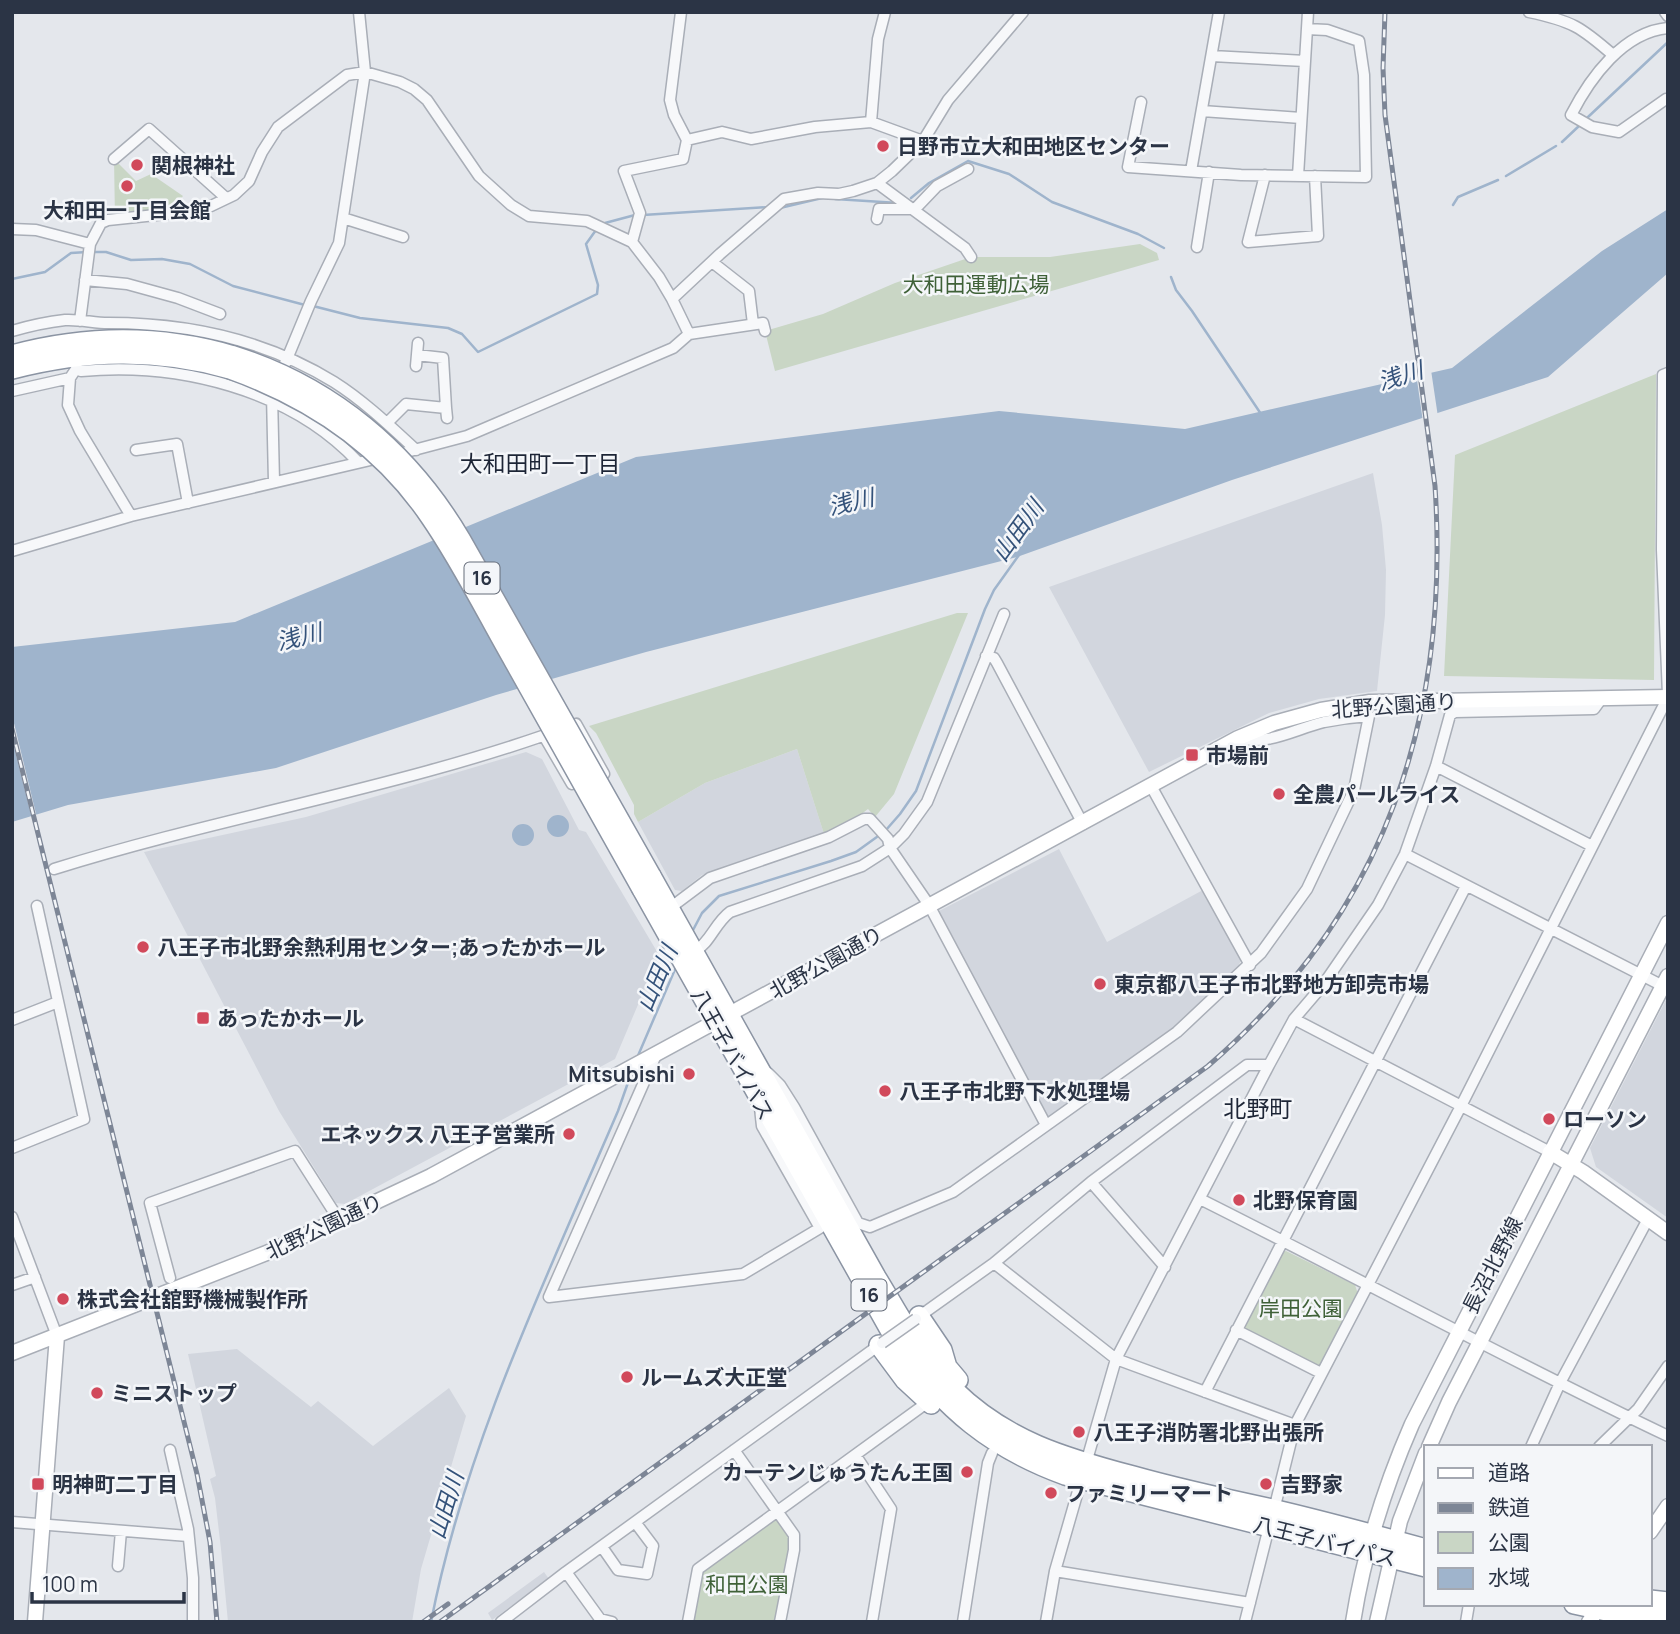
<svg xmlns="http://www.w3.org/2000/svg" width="1680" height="1634" font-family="Manrope,'Noto Sans JP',sans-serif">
<rect width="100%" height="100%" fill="#e4e7ec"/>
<path fill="#d2d6de" d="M 1373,473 L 1382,525 L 1386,570 L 1385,615 L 1377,691 L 1319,699 L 1269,713 L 1149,772 L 1049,587 Z
M 797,749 L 824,834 L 702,875 L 682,891 L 675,890 L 638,822 L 705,783 Z
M 526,752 L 542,759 L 579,830 L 586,832 L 659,955 L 615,1059 L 345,1204 L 336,1203 L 279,1111 L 144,852 L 306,817 Z
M 1059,849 L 1107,942 L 1203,890 L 1241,960 L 1236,972 L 1173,1029 L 1048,1117 L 939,911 Z
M 1668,996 L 1668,1218 L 1596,1167 L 1590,1148 Z
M 237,1349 L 311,1407 L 318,1401 L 373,1446 L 449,1388 L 466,1416 L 421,1569 L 412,1622 L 228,1622 L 221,1549 L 215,1498 L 210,1479 L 216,1476 L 188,1354 Z
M 544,1572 L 549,1579 L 492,1620 L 488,1613 Z"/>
<path fill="#c9d6c5" d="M 114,159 L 136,181 L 151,174 L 183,196 L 168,213 L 115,219 Z
M 1140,244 L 1157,253 L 1159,260 L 775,371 L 765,331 L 823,314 L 895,283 L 971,257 L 1050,257 Z
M 1656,374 L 1654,680 L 1444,676 L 1455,455 Z
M 957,613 L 968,613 L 894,794 L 875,817 L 868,809 L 856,818 L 824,834 L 797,749 L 705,783 L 638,822 L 634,814 L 634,805 L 596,733 L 589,726 Z
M 1286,1251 L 1355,1285 L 1358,1294 L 1319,1367 L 1245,1332 L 1243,1327 L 1282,1252 Z
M 774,1519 L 778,1519 L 792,1534 L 778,1622 L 693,1622 L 700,1572 Z"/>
<path fill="#9fb4cc" d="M 1668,209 L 1668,273 L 1548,377 L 1232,480 L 1017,557 L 646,652 L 496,695 L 276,768 L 68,805 L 12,822 L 12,647 L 235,622 L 636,457 L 999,411 L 1185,429 L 1452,368 L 1602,251 Z
M547 826a11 11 0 1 1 22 0a11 11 0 1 1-22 0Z
M512 835a11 11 0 1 1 22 0a11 11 0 1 1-22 0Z"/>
<path fill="#e4e7ec" d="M 1431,370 L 1438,417 L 1423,422 L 1416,373 Z
M 12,715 L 37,818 L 32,819 L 12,739 Z"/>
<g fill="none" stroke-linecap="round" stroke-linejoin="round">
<path stroke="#9fb4cc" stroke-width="2.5" d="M 1588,117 L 1668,42
M 1562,142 L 1580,125
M 1506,176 L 1556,146
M 911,198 L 929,183 L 968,161 L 1009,174 L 1052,202 L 1138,234 L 1164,248
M 835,199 L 898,203
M 1453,205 L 1458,197 L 1498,180
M 780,208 L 822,198
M 643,215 L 769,207
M 605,223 L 635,215
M 94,252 L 106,252 L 131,260 L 162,259 L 190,264 L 233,286 L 305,305
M 1171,277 L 1176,290 L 1192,311 L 1261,414
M 12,279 L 45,272 L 71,253 L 87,252
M 313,306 L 360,318 L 448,328 L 462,334 L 478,352 L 597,294 L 598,285 L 586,244 L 596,230
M 886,830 L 900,814 L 916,791 L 985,609 L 994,590 L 1019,555
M 692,932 L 702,913 L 719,896 L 831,861 L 856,852 L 881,834
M 637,1058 L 676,967
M 431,1622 C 466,1443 547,1277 618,1111 L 631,1074"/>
<defs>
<path id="street" d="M 681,12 L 670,100 L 674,115 L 687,140
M 1529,12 C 1572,21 1581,27 1613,55
M 1665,12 L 1668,16
M 1212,56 L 1305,61
M 1666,99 L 1619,132 L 1592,127 L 1571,115 C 1590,78 1623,32 1668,28
M 1141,102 L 1128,167 L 1241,175 L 1366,177 L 1364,75 L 1359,41 L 1327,30 L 1307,29
M 1202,111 L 1301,118
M 871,122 L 878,39 L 885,12
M 114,159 L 149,129 L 226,198
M 1191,171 L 1219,12
M 1265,175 L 1248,242 L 1318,236 L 1315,176
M 1298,176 L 1308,12
M 877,183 L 965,248 L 971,257
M 343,218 L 403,237
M 877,219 L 879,209 L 915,209 L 937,186 L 968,169
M 12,229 L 36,230 L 90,244
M 632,242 L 640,213 L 624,171 L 683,159 L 687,140 L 722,132 L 751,139 L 815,127 L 871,122 L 923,141
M 1197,247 L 1209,172
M 712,262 L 749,291 L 753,324
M 85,280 L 127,284 L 178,298 L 220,314
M 80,321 L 90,244 L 101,223 L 108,220 L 184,212 L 211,206 L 234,195 L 249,181 L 262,152 L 278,127 L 347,75 L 365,72 L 400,82 L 414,89 L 427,100 L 479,176 L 511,205 L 529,216 L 587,221 L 632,242 L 659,277 L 672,299
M 12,331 C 29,326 47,322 65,320 C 79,319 94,323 108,323 C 187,323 266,340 334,382 C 364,401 390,426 416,450
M 689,334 L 672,299 L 720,254 L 784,199 L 818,193 L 839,194 L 853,191 L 877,183 L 892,171 L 923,141 L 948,100 L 1023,12
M 417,355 L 443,358 L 446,408
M 416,366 L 418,343
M 1668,373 L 1663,375 L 1662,550 L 1668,695
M 12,391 L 70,378
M 387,423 L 406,404 L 446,408 L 447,418
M 136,450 L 177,444 L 188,503
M 395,455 L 467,436 L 673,348 L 689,334 L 763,323 L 765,331
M 274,482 L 272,395 L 311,301 L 339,243 L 365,72 L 359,12
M 131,516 L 80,431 L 68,405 L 70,378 L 76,369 L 81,371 C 178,362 290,389 358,462
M 12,551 L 131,516 L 379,458
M 986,656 L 994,658 L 997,663 L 1083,824
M 544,736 L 572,784
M 1436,766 L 1592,846
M 1151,786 L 1250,965
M 1405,854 L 1663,986
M 54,869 C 226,815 407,787 576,724 L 604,774
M 674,905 L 710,878 L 829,837 L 864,819 L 870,819 L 888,839 L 890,848 L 929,905 L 1046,1125
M 695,951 C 710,943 715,923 730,912 L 862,866 L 890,848 L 904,834 L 927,802 L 1004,614
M 1294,1019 L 1550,1152
M 12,1020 L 58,1002
M 768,1073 L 780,1085 L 794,1107 L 858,1223 L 870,1227 L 953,1192 L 1177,1032 L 1261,953 L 1307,889 L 1354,790 L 1369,716 C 1354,717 1339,719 1324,722 C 1295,729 1268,746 1238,738
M 12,1148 L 84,1119 L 37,906
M 1091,1182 L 1165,1267
M 1200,1199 C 1356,1277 1510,1361 1668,1436
M 12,1217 L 57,1336
M 994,1263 L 1116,1359 L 1295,1425
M 170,1278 L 150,1203 L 295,1151 L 339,1220
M 12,1285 L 35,1277
M 549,1297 L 743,1274 L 820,1228 L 762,1126 L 760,1108
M 549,1297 L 656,1055
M 917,1318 L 994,1263 L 1091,1182 L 1247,1065 L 1269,1065 L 1294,1019 L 1323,985 L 1378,905 L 1405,854 L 1436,766 L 1450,715 L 1455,712 L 1594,709 L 1602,698
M 1236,1330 L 1321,1373
M 1205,1392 L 1466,886
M 1531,1447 L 1560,1383 L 1648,1219
M 1599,1447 L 1638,1409 L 1668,1366
M 170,1450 L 188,1529 L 193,1578 L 193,1622
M 734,1450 L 794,1535 L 794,1550 L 780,1622
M 856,1456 L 891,1509 L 872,1622
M 1274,1510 L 1295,1425 L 1461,1106 L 1668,697
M 12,1522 L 188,1536
M 602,1547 L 618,1570 L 647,1574 L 653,1546 L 635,1522
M 118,1566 L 121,1531
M 1055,1571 L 1250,1603
M 566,1572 L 600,1619 L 612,1622
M 501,1622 L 566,1572 L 882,1343
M 688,1622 L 698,1569 L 928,1402
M 963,1622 L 988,1463 L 992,1453
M 1046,1622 L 1055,1571 L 1116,1359 L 1269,1065
M 1245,1622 L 1269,1527
M 1466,1622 L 1469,1604"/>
<path id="secondary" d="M 1550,1152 L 1583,1172 L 1668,1233
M 12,1353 L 269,1252 L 431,1176 L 1238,738 L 1274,723 L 1321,710 L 1370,702 L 1668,697
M 1429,1447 L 1449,1402 L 1668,976
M 1650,1532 L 1668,1506
M 35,1622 L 57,1336
M 1353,1622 C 1364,1553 1384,1488 1412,1424 L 1668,923
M 1377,1622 L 1400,1521 L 1426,1453
M 1589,1622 L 1601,1604"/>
<path id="highway" d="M 12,355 C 86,335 160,334 234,356
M 12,369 C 86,350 156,348 230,369
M 651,876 L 876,1277 C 900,1316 921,1358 954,1390 C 1006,1441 1065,1458 1133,1476 C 1179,1489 1225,1499 1272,1509 C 1324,1521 1375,1535 1426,1549
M 642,889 L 899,1346 C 945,1409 991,1448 1065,1475 L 1426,1567
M 919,1316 L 942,1350 L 947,1367 L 958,1380
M 879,1345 L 905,1380 L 931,1404
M 1650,1600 L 1668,1602
M 1574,1604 L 1620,1614 L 1668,1619"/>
</defs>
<use href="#street" stroke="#a9aeb7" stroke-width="13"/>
<use href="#secondary" stroke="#a9aeb7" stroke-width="17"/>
<use href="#highway" stroke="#8b94a3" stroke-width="22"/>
<use href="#street" stroke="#f7f8fa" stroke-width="10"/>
<use href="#secondary" stroke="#fff" stroke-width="14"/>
<use href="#highway" stroke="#fff" stroke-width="19"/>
<defs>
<path id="rail" d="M 12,729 L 197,1474 L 210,1542 L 217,1622
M 423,1622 L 448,1604
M 440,1622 L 1208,1066 C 1386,912 1450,717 1435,486 L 1385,115 L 1383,68 L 1385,12"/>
</defs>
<use href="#rail" stroke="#7d8696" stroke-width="5"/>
<use href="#rail" stroke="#f4f6f9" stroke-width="2.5" stroke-dasharray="8" stroke-linecap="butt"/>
<defs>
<path id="street-bridge" d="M 882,1343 L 916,1319"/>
<path id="highway-bridge" d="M 234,356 C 332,387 409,452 461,540 L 651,876
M 230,369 C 311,398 382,445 431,518 C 462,563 487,614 514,661 C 556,737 599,813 642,889"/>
</defs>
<use href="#street-bridge" stroke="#a9aeb7" stroke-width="13" stroke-linecap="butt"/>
<use href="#highway-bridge" stroke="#8b94a3" stroke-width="22" stroke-linecap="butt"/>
<use href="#street-bridge" stroke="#f7f8fa" stroke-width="10"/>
<use href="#highway-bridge" stroke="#fff" stroke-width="19"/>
</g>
<g fill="#d1495b" stroke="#f4f6f9" stroke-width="2.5">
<circle cx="883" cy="146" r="7"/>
<circle cx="137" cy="165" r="7"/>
<circle cx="127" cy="186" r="7"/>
<rect x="1185" y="748" width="14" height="14" rx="3.5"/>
<circle cx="1279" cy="794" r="7"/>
<circle cx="143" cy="947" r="7"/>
<circle cx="1100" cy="984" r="7"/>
<rect x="196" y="1011" width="14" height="14" rx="3.5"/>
<circle cx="689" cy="1074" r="7"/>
<circle cx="885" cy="1091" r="7"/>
<circle cx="1549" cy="1119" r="7"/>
<circle cx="569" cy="1134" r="7"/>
<circle cx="1239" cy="1200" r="7"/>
<circle cx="63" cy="1299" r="7"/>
<circle cx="627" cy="1377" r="7"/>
<circle cx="97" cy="1393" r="7"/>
<circle cx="1079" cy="1432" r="7"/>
<circle cx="967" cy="1472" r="7"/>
<rect x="31" y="1477" width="14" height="14" rx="3.5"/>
<circle cx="1266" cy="1484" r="7"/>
<circle cx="1051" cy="1493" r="7"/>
</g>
<g text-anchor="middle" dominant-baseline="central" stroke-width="5" stroke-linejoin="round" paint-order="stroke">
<g fill="#f4f6f9" stroke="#676e7b" stroke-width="2">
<rect x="464.5" y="562.5" width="35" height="31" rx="5"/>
<rect x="851.5" y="1279.5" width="35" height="31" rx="5"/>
</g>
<g font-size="19" font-weight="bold" fill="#2b3445">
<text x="482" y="578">16</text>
<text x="869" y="1295">16</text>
</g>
<g font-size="21" font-weight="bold" fill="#2b3445" stroke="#f4f6f9" text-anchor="start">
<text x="897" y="146">日野市立大和田地区センター</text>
<text x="151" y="165">関根神社</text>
<text x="127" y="210" text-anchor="middle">大和田一丁目会館</text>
<text x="1206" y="755">市場前</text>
<text x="1293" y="794">全農パールライス</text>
<text x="157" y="947">八王子市北野余熱利用センター;あったかホール</text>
<text x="1114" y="984">東京都八王子市北野地方卸売市場</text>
<text x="217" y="1018">あったかホール</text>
<text x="675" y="1074" text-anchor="end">Mitsubishi</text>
<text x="899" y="1091">八王子市北野下水処理場</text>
<text x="1563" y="1119">ローソン</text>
<text x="555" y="1134" text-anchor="end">エネックス 八王子営業所</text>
<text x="1253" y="1200">北野保育園</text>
<text x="77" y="1299">株式会社舘野機械製作所</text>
<text x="641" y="1377">ルームズ大正堂</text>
<text x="111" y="1393">ミニストップ</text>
<text x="1093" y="1432">八王子消防署北野出張所</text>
<text x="953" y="1472" text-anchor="end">カーテンじゅうたん王国</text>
<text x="52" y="1484">明神町二丁目</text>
<text x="1280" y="1484">吉野家</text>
<text x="1065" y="1493">ファミリーマート</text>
</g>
<g font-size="21" fill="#3f6138" stroke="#f4f6f9">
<text x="976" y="284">大和田運動広場</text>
<text x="1301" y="1308">岸田公園</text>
<text x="747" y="1584">和田公園</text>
</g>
<g font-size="21" fill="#2b3445" stroke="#f4f6f9">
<text transform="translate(1394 705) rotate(-4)">北野公園通り</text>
<text transform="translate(826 962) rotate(-29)">北野公園通り</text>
<text transform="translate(733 1054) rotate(61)">八王子バイパス</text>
<text transform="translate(324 1226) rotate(-25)">北野公園通り</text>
<text transform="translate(1492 1265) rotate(-63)">長沼北野線</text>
<text transform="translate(1325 1541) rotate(14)">八王子バイパス</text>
</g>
<g font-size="23" font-style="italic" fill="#34527a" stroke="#f4f6f9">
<text transform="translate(1400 375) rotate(-17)">浅川</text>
<text transform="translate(851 501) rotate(-13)">浅川</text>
<text transform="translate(1017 530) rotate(-54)">山田川</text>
<text transform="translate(299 636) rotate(-14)">浅川</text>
<text transform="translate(656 978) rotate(-67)">山田川</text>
<text transform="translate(445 1505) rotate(-73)">山田川</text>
</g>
<g font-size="23" fill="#1d2536" stroke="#f4f6f9">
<text x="540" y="463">大和田町一丁目</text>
<text x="1258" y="1108">北野町</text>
</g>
</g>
<rect width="1680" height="1634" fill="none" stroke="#2b3445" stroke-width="28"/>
<rect x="1424" y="1445" width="228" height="161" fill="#f4f6f9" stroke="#a4a8b1" stroke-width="2"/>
<rect x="1438" y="1468" width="35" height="10" fill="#ffffff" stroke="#a4a8b1" stroke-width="2"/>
<text x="1488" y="1480" font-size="21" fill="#2b3445">道路</text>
<rect x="1438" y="1503" width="35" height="10" fill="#7d8696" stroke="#a4a8b1" stroke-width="2"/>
<text x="1488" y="1515" font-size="21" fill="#2b3445">鉄道</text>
<rect x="1438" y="1532" width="35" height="21" fill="#c9d6c5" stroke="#a4a8b1" stroke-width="2"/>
<text x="1488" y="1550" font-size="21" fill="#2b3445">公園</text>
<rect x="1438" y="1568" width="35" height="21" fill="#9fb4cc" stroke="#a4a8b1" stroke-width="2"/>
<text x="1488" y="1585" font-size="21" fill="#2b3445">水域</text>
<path d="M32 1592v10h152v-10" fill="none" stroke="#2b3445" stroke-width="3.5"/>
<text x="42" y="1592" font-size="21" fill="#2b3445" stroke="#f4f6f9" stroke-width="5" paint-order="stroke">100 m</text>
</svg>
